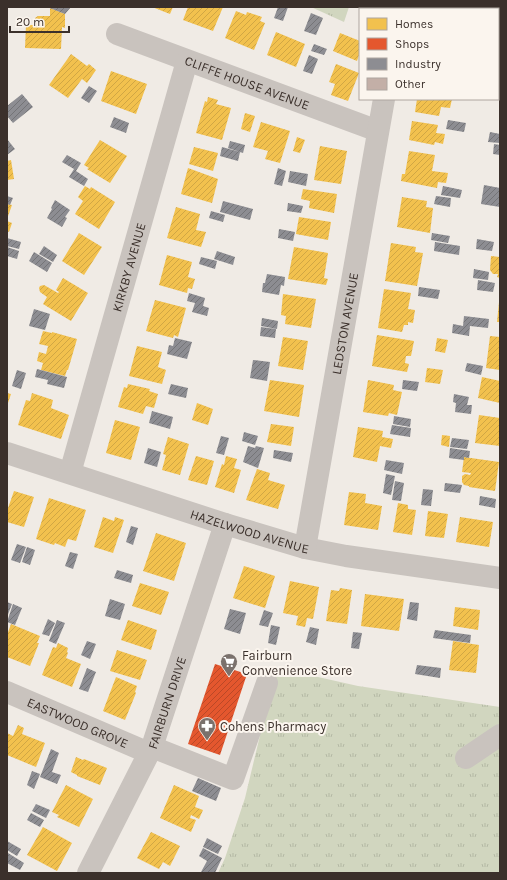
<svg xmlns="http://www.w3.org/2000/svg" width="507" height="880" font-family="Karla,sans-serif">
<defs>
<pattern id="grass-tufts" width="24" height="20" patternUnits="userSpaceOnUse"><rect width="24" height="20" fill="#d1d6bf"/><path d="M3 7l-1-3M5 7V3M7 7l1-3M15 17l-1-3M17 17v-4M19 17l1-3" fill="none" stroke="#b4b8a4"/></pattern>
<pattern id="homes-hatch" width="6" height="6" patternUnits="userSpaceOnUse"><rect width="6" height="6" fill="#f2c14e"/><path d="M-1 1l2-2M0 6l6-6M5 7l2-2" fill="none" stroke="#d0a644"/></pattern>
<pattern id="shops-hatch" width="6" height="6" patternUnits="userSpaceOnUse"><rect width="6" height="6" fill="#e4572e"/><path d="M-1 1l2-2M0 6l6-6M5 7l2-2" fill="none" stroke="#ba4827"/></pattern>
<pattern id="industry-hatch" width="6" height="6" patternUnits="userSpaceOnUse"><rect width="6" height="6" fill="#8d8d92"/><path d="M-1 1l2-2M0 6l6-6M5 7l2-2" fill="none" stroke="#747477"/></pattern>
<pattern id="building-hatch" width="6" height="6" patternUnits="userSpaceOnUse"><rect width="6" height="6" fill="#c3afa7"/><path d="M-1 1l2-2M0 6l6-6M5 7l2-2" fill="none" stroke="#a08f88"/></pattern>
</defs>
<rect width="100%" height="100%" fill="#f0ebe5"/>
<path fill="url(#grass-tufts)" d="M 311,7 L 349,7 L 344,22 Z
M 274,677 L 318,677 L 358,686 L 500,707 L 500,873 L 218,873 L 225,858 L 245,798 Z"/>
<path fill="url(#homes-hatch)" d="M 152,7 L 173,7 L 170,14 Z
M 188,7 L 223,7 L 213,31 L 183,20 Z
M 50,8 L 65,14 L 65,28 L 62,27 L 61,49 L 25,48 L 26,25 L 35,25 L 35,18 L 38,16 L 50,16 Z
M 236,11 L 246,15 L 247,12 L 262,17 L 260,21 L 265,23 L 254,50 L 225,38 Z
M 276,32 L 305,44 L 296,67 L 267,55 Z
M 340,33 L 360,41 L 360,52 L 357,61 L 333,51 Z
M 71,54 L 87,66 L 89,64 L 96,70 L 87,83 L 82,79 L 68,98 L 49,85 Z
M 336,64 L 359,73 L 348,101 L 331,95 L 335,84 L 329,82 Z
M 111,71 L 147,84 L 136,114 L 101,101 Z
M 208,97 L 218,100 L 216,104 L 231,108 L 222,140 L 196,133 L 205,101 L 207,102 Z
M 417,99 L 452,99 L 450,108 L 441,107 L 439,116 L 415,112 Z
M 245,113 L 255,116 L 250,132 L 241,129 Z
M 412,121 L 438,125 L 436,133 L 445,134 L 443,144 L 435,142 L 434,145 L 409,140 Z
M 261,122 L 290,131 L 280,163 L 265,159 L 268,151 L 253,147 Z
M 297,137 L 305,140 L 300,153 L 293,151 Z
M 100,140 L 127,156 L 110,183 L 87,169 L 89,168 L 84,165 Z
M 320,146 L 347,151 L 341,184 L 314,180 Z
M 194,147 L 218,153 L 213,171 L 189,164 Z
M 409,151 L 435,155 L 432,171 L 448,173 L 446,183 L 438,182 L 437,188 L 401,181 L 402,174 L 405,174 Z
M 11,160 L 14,179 L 7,180 L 7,161 Z
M 188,168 L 218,179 L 212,203 L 181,194 Z
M 85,186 L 90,189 L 91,187 L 115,202 L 99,229 L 75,214 L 83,201 L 78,197 Z
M 303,189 L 337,194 L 334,213 L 309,208 L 310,201 L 301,199 Z
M 402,197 L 427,201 L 426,207 L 433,208 L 430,233 L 397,227 Z
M 7,204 L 12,205 L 7,219 Z
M 176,207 L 200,214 L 196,230 L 206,232 L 201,247 L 167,238 Z
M 299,217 L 331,222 L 328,240 L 296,234 Z
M 7,221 L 12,223 L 9,232 L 7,231 Z
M 79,233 L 102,247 L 84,275 L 62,261 Z
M 391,243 L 416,247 L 415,252 L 423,253 L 417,286 L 385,281 Z
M 294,247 L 328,253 L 324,278 L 328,279 L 326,285 L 288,279 Z
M 167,255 L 192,262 L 188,277 L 195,279 L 192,289 L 188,288 L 187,293 L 159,285 Z
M 491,256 L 500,257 L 500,278 L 497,277 L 498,274 L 493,274 L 490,270 Z
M 63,278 L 88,293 L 71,321 L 43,304 L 47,297 L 40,292 L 39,288 L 40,286 L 44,285 L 58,293 L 59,292 L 56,290 Z
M 384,289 L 411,293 L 408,309 L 415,310 L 413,323 L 408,322 L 408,325 L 404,325 L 402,332 L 378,328 Z
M 283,294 L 316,299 L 311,328 L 285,324 L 286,316 L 281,315 Z
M 155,300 L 186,308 L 178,337 L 174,335 L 173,338 L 146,331 Z
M 499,302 L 500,303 L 500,322 L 497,322 Z
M 43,331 L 52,333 L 52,332 L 77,339 L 68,370 L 67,370 L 65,376 L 41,370 L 43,363 L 37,361 L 39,352 L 46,354 L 48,346 L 39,344 Z
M 377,335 L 414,341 L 411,356 L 406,356 L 405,363 L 409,364 L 407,372 L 372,366 Z
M 490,336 L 500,337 L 500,370 L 486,368 Z
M 283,337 L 308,341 L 303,370 L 278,366 Z
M 437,338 L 448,340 L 445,353 L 435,351 Z
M 137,346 L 162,352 L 158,367 L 166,370 L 162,384 L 129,376 Z
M 427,368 L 443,370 L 440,384 L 425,382 Z
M 482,377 L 500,381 L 500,403 L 478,398 Z
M 270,380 L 304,385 L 299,417 L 264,411 Z
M 368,380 L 394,385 L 393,390 L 402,392 L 397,415 L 389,413 L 388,416 L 363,412 Z
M 128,384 L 150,389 L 149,391 L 158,394 L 154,408 L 146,406 L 143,414 L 118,407 L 124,387 L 127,388 Z
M 7,393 L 11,394 L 7,406 Z
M 32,393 L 53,400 L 51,408 L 69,415 L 61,439 L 18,425 L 26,400 L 30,401 Z
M 197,403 L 213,409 L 208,425 L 192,420 Z
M 479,415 L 500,418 L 500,446 L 475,443 Z
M 115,420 L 140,427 L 131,460 L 106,453 Z
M 271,424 L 294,427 L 291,446 L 267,442 Z
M 358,427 L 383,431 L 382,437 L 393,439 L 391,448 L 380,446 L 377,462 L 353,457 Z
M 442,435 L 450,436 L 449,447 L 441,445 Z
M 168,437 L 189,444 L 180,475 L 162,470 L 166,455 L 163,454 Z
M 196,456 L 214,461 L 207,485 L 188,480 Z
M 226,456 L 237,459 L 234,468 L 241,470 L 234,493 L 215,487 L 222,464 L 224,465 Z
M 464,457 L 499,462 L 495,491 L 469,487 L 469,486 L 464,485 L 462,482 L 462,476 L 465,474 L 470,475 L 471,473 L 462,472 Z
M 257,469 L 270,473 L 268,480 L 285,485 L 278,509 L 246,500 Z
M 14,491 L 34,497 L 24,527 L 7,522 L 7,511 Z
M 349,492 L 366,494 L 365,503 L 382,506 L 378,530 L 344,525 Z
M 49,498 L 86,510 L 76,541 L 68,539 L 65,547 L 55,543 L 54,545 L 36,539 Z
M 398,503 L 408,505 L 408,509 L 416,510 L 412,535 L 393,532 Z
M 428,511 L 448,514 L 444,538 L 425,536 Z
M 103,517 L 114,521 L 115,517 L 124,520 L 113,553 L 94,547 Z
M 460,517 L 493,522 L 489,547 L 456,542 Z
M 156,533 L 186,543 L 174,581 L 143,571 Z
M 244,566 L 275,576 L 265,608 L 233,598 Z
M 290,581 L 319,587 L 313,619 L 307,618 L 305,627 L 296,625 L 298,616 L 283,613 Z
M 140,583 L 169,592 L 161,615 L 132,606 Z
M 340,588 L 352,590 L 347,624 L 326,621 L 331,590 L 339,591 Z
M 365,594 L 404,599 L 399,631 L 361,626 Z
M 455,607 L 480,610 L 478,630 L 453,626 Z
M 128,620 L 157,630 L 151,650 L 121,640 Z
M 11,624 L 40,636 L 37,643 L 39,643 L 30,666 L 7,657 L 7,635 Z
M 453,641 L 479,645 L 476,673 L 449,670 Z
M 58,643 L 68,648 L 67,652 L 68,653 L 66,658 L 81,664 L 72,687 L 42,675 L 53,647 L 56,648 Z
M 117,650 L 147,660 L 140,680 L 110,671 Z
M 116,677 L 137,686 L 135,692 L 136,693 L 125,720 L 103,711 Z
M 18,725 L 24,728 L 22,734 L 45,743 L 36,767 L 7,755 L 7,733 L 13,736 Z
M 76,757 L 83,760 L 84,759 L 107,768 L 100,785 L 77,776 L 77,775 L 71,772 Z
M 66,785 L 93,799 L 79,827 L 57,817 L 59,815 L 52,812 Z
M 174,785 L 199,796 L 195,807 L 203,810 L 199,819 L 191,815 L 190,818 L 196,820 L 191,832 L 160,818 Z
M 43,827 L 72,843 L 57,871 L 27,855 Z
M 151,832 L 180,846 L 170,866 L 163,862 L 159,869 L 137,858 Z"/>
<path fill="url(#shops-hatch)" d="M 215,664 L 247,674 L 220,755 L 188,744 Z"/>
<path fill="url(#industry-hatch)" d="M 47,7 L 71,7 L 65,14 Z
M 278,7 L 288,7 L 283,21 L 274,18 Z
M 311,13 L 323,18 L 316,35 L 304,31 Z
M 314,44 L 327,49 L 324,55 L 311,51 Z
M 309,55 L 318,59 L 312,74 L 303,71 Z
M 89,86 L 97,91 L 89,103 L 81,98 Z
M 22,94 L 33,107 L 13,123 L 7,116 L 7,106 Z
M 114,117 L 129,123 L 126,133 L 110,127 Z
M 448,120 L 466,123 L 464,132 L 446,129 Z
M 490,132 L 500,134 L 500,143 L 488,142 Z
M 7,139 L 15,149 L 7,155 Z
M 230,141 L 245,145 L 243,153 L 228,148 Z
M 494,144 L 500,145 L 500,155 L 493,154 Z
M 222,147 L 240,152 L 238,161 L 220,156 Z
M 67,155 L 81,163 L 76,171 L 88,179 L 84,186 L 69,177 L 74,169 L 62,162 Z
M 278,168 L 286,171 L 282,186 L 274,184 Z
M 290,171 L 308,174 L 306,186 L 288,182 Z
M 484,185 L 500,188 L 500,207 L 481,204 Z
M 443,186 L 462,190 L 460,198 L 441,195 Z
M 7,196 L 13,198 L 10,205 L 7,204 Z
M 436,196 L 451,198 L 450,207 L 434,204 Z
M 55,200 L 70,210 L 65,217 L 67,218 L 62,227 L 47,218 L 52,209 L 51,208 Z
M 223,201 L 253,209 L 250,220 L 220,212 Z
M 288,203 L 303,206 L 301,213 L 287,211 Z
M 211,211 L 225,215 L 223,222 L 209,218 Z
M 279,229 L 295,232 L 293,241 L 278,238 Z
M 432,233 L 450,236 L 448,243 L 431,240 Z
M 7,238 L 21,242 L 19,249 L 7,246 Z
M 477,239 L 494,242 L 492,251 L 476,249 Z
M 435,242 L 460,246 L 459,255 L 434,251 Z
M 44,246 L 57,255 L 53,262 L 39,254 Z
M 7,247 L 19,251 L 17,259 L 7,256 Z
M 217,251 L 235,257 L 233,265 L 214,259 Z
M 34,252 L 52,263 L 47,272 L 29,261 Z
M 201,257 L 217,261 L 215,269 L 199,264 Z
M 474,269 L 489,272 L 488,280 L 473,278 Z
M 267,274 L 285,277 L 284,286 L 281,285 L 279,295 L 262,292 L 263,283 L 265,283 Z
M 478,280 L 495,283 L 493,292 L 477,290 Z
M 419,287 L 440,290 L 438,299 L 418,296 Z
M 189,293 L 205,298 L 203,306 L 209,308 L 207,316 L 192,312 L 195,303 L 187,301 Z
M 34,309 L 50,314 L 45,330 L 29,326 Z
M 464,316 L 489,319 L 488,328 L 470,326 L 469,336 L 452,333 L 453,324 L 463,326 Z
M 262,318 L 278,321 L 277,329 L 261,326 Z
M 261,327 L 276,329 L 275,338 L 260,336 Z
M 175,338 L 192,342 L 187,359 L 167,354 L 169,345 L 173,346 Z
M 253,360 L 270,362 L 267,381 L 250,378 Z
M 467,363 L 483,366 L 481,375 L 465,371 Z
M 37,369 L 67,377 L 64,388 L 47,384 L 48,380 L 35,377 Z
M 17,370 L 26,373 L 21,389 L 12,386 Z
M 403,380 L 419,382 L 417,391 L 402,389 Z
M 171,384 L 188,388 L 186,398 L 168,394 Z
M 454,394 L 469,397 L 467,405 L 472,405 L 471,414 L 455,412 L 456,403 L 453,402 Z
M 152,411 L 173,417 L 170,429 L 149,423 Z
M 394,416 L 411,419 L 410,427 L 393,424 Z
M 392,425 L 411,428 L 410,437 L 390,434 Z
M 244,432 L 258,436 L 255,445 L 242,441 Z
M 221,436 L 229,438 L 224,455 L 216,453 Z
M 452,438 L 469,440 L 467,449 L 450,447 Z
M 248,446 L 255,448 L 256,446 L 264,448 L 258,468 L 243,462 Z
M 148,448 L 161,452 L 157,467 L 144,463 Z
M 450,448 L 470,451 L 469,458 L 464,457 L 464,460 L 449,458 Z
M 274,450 L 293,453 L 291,462 L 273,458 Z
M 386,460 L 404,463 L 402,474 L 384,470 Z
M 386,474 L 395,476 L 391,495 L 383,493 Z
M 395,481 L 404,483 L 401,501 L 392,500 Z
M 445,483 L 462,485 L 460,493 L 444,491 Z
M 423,489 L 433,490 L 431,506 L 421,505 Z
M 480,496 L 496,499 L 495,508 L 479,505 Z
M 131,526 L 138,528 L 133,545 L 126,542 Z
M 17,544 L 26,547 L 20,563 L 11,560 Z
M 27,547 L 35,550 L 30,565 L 22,562 Z
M 70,552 L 78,554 L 73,569 L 65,566 Z
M 117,570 L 133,575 L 131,583 L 114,578 Z
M 110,599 L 125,604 L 120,620 L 105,616 Z
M 7,602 L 12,604 L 7,617 Z
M 410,602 L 419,603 L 417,621 L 407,619 Z
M 13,604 L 22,608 L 15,625 L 7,622 Z
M 230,609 L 246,613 L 240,634 L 224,629 Z
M 264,610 L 273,613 L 268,627 L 259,625 Z
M 48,619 L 55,623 L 49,636 L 42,634 Z
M 57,620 L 65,623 L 56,644 L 49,641 Z
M 271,625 L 280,627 L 276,645 L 268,643 Z
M 310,627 L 319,629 L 316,645 L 306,642 Z
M 435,630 L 471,635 L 470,643 L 433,638 Z
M 353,632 L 362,633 L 359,649 L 351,648 Z
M 87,641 L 96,644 L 90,659 L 81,655 Z
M 417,665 L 441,668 L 440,678 L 415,674 Z
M 87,668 L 96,672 L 88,692 L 79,689 Z
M 51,749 L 59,753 L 52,772 L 61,775 L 57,784 L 40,777 Z
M 32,771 L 40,774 L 34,789 L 27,785 Z
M 198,778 L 221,788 L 216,801 L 192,791 Z
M 36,804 L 50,810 L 46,818 L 32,811 Z
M 31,813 L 44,820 L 40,827 L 27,820 Z
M 207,838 L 222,846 L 218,854 L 203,847 Z
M 7,841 L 21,849 L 17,856 L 7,850 Z
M 203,848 L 222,858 L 215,873 L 201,872 L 207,861 L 199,856 Z
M 8,853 L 24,863 L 20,870 L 7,863 Z"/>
<path fill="url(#building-hatch)" d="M 472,7 L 498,7 L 498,9 L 471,9 Z"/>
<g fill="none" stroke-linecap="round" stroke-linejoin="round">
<g stroke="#c9c3be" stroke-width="22">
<path d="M 498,30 L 500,31"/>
<path id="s1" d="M 117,34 L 378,131"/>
<path d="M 498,62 L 500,62"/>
<path id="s2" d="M 7,453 L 225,524 L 305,548 L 346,556 L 500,578"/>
<path id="s3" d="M 70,473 L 187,61"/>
<path id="s4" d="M 305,548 L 384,99"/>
<path id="s5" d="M 7,692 L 149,753"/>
<path d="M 152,747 L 233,779 L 267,683"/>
<path d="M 466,758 L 500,735"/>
<path id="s6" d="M 88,873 L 152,747 L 225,524"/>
</g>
</g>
<defs>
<symbol id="supermarket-pin" viewBox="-11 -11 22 30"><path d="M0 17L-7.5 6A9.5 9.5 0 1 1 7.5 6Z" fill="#7a716c" stroke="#fbf5ee"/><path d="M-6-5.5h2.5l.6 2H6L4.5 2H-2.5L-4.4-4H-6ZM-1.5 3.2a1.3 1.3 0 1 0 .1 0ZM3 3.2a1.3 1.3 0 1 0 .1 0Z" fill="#fff"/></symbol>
<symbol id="pharmacy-pin" viewBox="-11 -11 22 30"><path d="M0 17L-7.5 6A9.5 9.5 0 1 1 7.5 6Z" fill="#7a716c" stroke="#fbf5ee"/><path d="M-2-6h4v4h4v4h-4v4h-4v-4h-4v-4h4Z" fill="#fff"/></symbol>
</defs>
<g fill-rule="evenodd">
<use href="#supermarket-pin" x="219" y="652" width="20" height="27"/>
<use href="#pharmacy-pin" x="197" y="716" width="20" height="27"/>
</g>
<g text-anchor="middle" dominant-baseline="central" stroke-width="4" stroke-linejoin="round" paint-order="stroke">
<g font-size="13" fill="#3b302b" stroke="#fbf5ee">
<text stroke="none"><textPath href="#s1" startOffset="139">CLIFFE HOUSE AVENUE</textPath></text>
<text stroke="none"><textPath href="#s3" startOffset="214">KIRKBY AVENUE</textPath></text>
<text stroke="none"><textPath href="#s4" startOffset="228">LEDSTON AVENUE</textPath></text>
<text stroke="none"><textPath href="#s2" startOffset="255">HAZELWOOD AVENUE</textPath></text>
<text stroke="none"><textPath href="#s6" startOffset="188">FAIRBURN DRIVE</textPath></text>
<text stroke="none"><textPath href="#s5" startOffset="77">EASTWOOD GROVE</textPath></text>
</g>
<g font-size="13" fill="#3b302b" stroke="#fbf5ee" text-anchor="start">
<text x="242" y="655">Fairburn<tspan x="242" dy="15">Convenience Store</tspan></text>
<text x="220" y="726">Cohens Pharmacy</text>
</g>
</g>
<rect width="507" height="880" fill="none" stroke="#3b302b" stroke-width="16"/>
<rect x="359" y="8" width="140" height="92" fill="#fbf5ee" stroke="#aea6a0"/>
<rect x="367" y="18" width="20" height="12" fill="#f2c14e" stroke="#aea6a0"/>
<text x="395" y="28" font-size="12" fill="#3b302b">Homes</text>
<rect x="367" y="38" width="20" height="12" fill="#e4572e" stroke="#aea6a0"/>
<text x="395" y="48" font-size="12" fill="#3b302b">Shops</text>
<rect x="367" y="58" width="20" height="12" fill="#8d8d92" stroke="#aea6a0"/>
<text x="395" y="68" font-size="12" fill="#3b302b">Industry</text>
<rect x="367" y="78" width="20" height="12" fill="#c3afa7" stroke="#aea6a0"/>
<text x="395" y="88" font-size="12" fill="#3b302b">Other</text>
<path d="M10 26v6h59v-6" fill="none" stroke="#3b302b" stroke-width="2"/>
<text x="16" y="26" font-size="12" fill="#3b302b" stroke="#fbf5ee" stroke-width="3" paint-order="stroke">20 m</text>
</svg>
